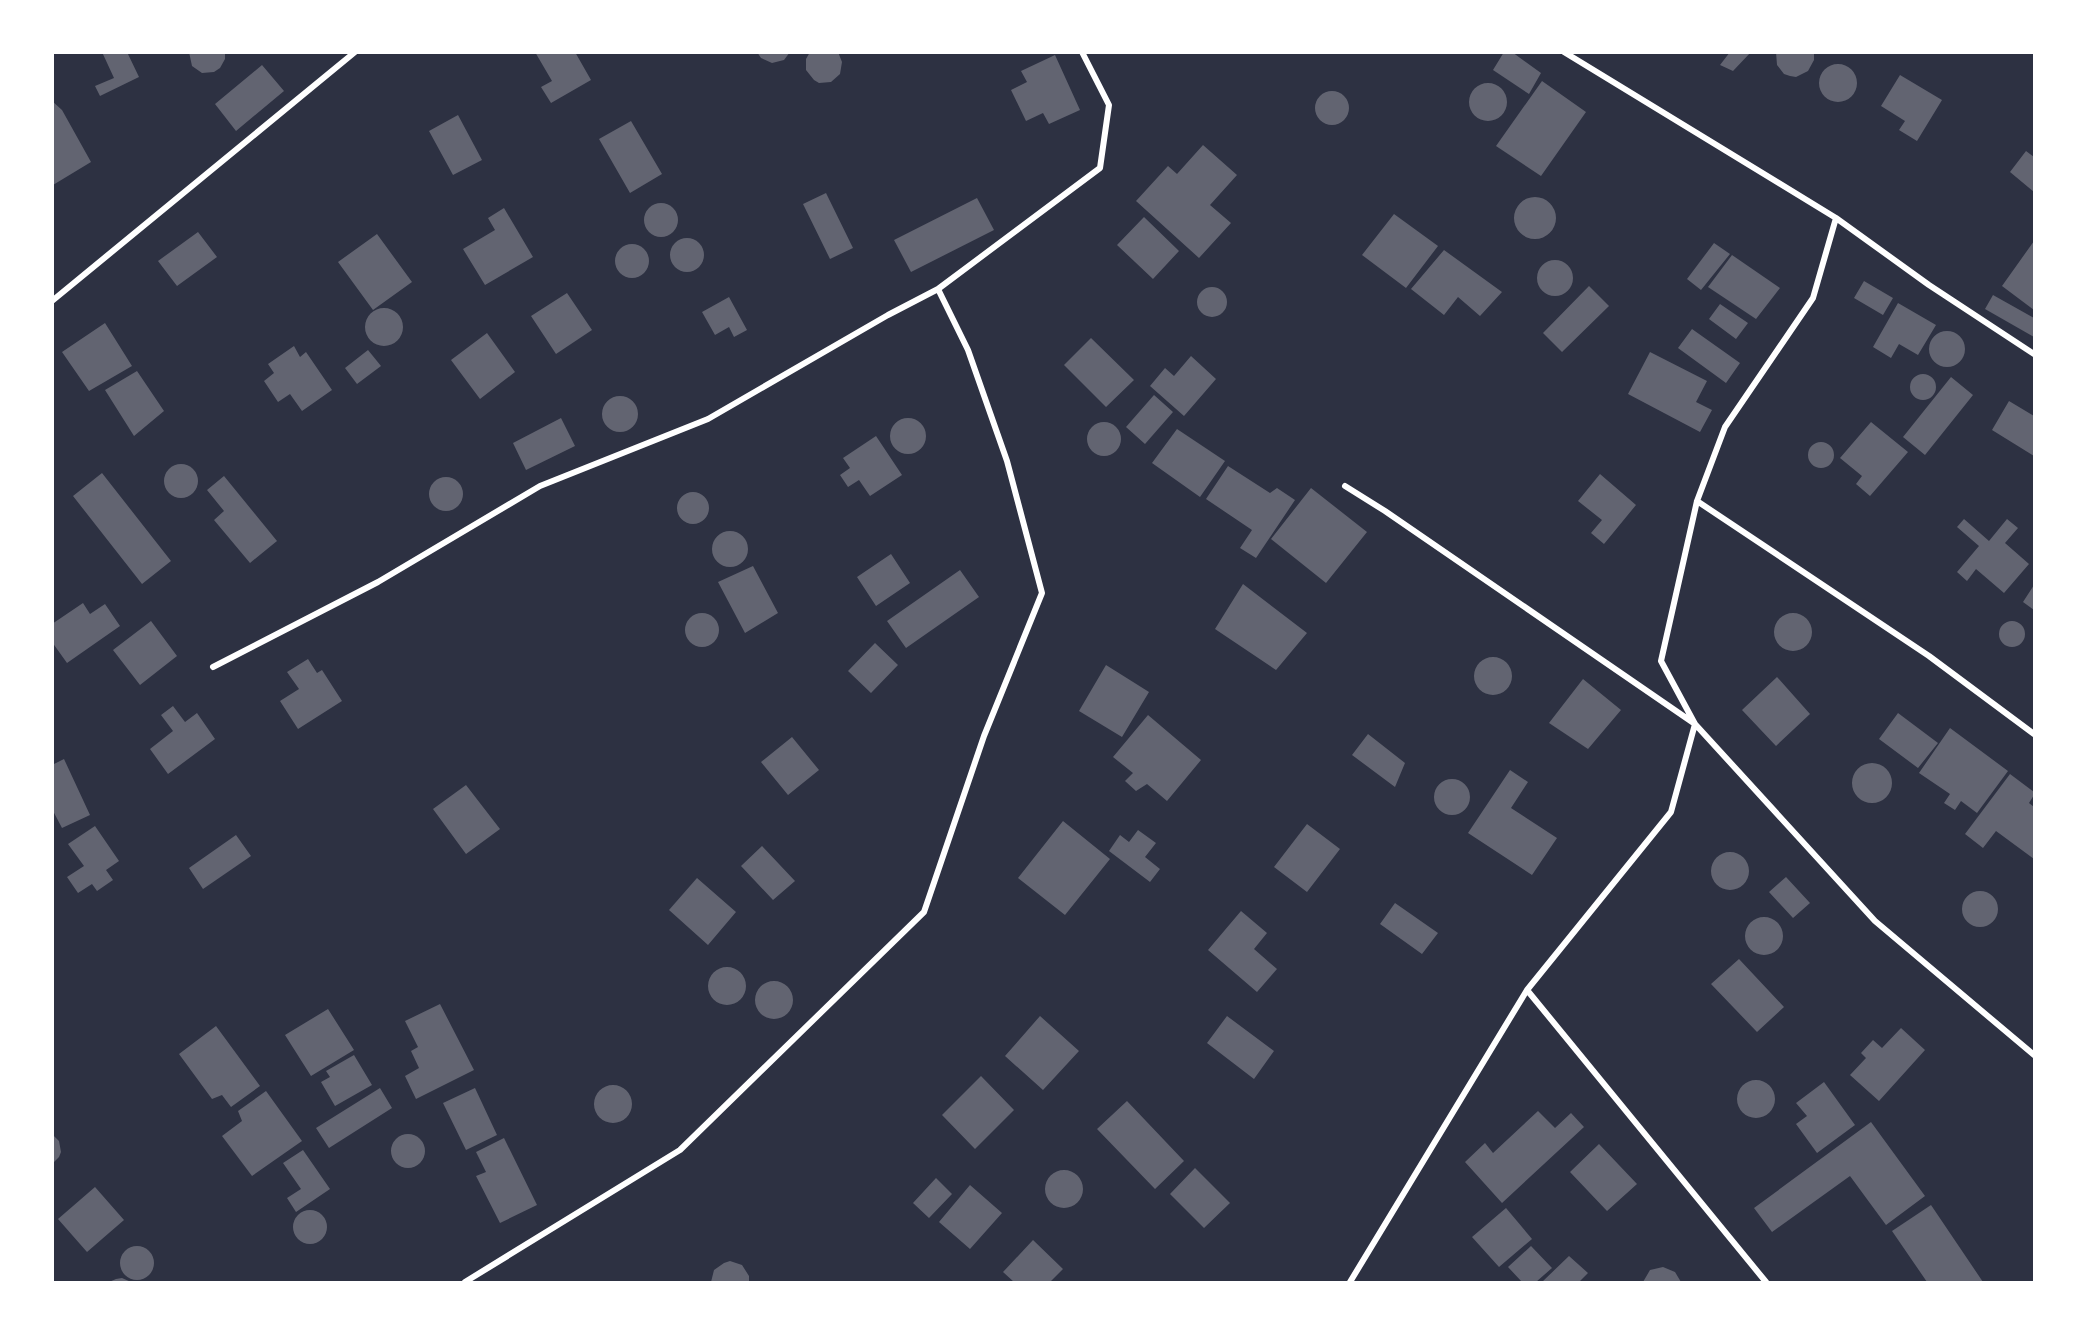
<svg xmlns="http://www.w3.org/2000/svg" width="2087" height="1335" font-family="'DM Sans',sans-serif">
<rect width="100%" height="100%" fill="#2d3142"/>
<path fill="#626471" d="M 102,52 L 127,52 L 139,77 L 100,96 L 95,86 L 114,78 Z
M 189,52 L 225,52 L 225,59 L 220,68 L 214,72 L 202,73 L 192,66 Z
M 535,52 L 575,52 L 591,80 L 551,103 L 541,87 L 552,81 Z
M 757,52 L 790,52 L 784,60 L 772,63 L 761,58 Z
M 810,52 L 838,52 L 842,62 L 840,74 L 831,82 L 819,83 L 814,80 L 806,70 L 806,59 Z
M 1504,52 L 1512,52 L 1541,73 L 1529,94 L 1493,70 Z
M 1730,52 L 1751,52 L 1733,71 L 1720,65 Z
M 1776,52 L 1814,52 L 1814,60 L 1808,71 L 1796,77 L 1790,76 L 1784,74 L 1777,65 Z
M 1055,55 L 1080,110 L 1049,124 L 1043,113 L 1026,121 L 1011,90 L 1027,82 L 1021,71 Z
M1819 83a19 19 0 1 1 38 0a19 19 0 1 1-38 0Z
M 262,65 L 284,91 L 236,131 L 215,104 Z
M 1900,75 L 1942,100 L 1917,141 L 1899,130 L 1905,121 L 1881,106 Z
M 1542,81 L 1586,112 L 1541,176 L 1496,146 Z
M1469 102a19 19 0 1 1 38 0a19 19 0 1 1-38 0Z
M1315 108a17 17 0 1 1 34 0a17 17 0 1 1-34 0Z
M 52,101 L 62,110 L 91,162 L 53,185 Z
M 458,115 L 482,160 L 453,175 L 429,131 Z
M 631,121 L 662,174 L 630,193 L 599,139 Z
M 1203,145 L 1237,175 L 1210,205 L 1231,223 L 1199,258 L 1136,201 L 1168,166 L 1177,174 Z
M 2026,151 L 2034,157 L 2034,192 L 2010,172 Z
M 826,193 L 853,248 L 830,259 L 803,204 Z
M1514 218a21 21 0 1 1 42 0a21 21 0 1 1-42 0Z
M 977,198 L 994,230 L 911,272 L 894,240 Z
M644 220a17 17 0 1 1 34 0a17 17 0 1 1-34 0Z
M 504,208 L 533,257 L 485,285 L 463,249 L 495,230 L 488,218 Z
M 1394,214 L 1438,246 L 1406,288 L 1362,255 Z
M 1144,217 L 1179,251 L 1153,279 L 1117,245 Z
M 198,232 L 217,257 L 177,286 L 158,261 Z
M 377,234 L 412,282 L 373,310 L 338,262 Z
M670 255a17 17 0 1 1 34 0a17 17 0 1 1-34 0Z
M 2034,241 L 2034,310 L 2002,286 Z
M 1714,243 L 1730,254 L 1701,290 L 1687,279 Z
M615 261a17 17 0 1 1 34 0a17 17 0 1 1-34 0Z
M 1444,250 L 1502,292 L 1480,316 L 1458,297 L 1444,315 L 1411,289 Z
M 1732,255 L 1780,288 L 1756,319 L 1708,287 Z
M1537 278a18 18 0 1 1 36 0a18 18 0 1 1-36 0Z
M 1864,281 L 1893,298 L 1883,315 L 1854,298 Z
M 1589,286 L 1609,306 L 1562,352 L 1543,333 Z
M1197 302a15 15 0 1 1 30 0a15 15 0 1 1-30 0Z
M 567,293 L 592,330 L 556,354 L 531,316 Z
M 1993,295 L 2034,318 L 2034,337 L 1985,309 Z
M 729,297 L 747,330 L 734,337 L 729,327 L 715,335 L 702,312 Z
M 1898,303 L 1936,325 L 1918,355 L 1899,344 L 1891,358 L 1873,347 Z
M 1720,304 L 1748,323 L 1736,339 L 1709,319 Z
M365 327a19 19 0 1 1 38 0a19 19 0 1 1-38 0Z
M 105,323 L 132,366 L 89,391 L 62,352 Z
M 1692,329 L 1740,363 L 1726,383 L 1678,348 Z
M1929 349a18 18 0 1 1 36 0a18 18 0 1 1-36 0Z
M 487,333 L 515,372 L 480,399 L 451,360 Z
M 1091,338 L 1134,380 L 1106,407 L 1064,365 Z
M 294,346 L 300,357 L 306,352 L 332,390 L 302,411 L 290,394 L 278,402 L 264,381 L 274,373 L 268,364 Z
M 368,350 L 381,366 L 357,384 L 345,368 Z
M 1650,352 L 1707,381 L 1696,402 L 1712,410 L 1700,432 L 1628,394 Z
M 1191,356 L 1216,379 L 1184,416 L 1150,386 L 1165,368 L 1174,376 Z
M 137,371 L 164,411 L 134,436 L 105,390 Z
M1910 387a13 13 0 1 1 26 0a13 13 0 1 1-26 0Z
M 1951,377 L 1973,395 L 1925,455 L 1903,437 Z
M 1154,395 L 1173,412 L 1145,444 L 1126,427 Z
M602 414a18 18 0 1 1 36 0a18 18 0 1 1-36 0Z
M 2009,401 L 2034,416 L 2034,456 L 1992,430 Z
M 561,418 L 575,446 L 526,470 L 513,443 Z
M890 436a18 18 0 1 1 36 0a18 18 0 1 1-36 0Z
M 1871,422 L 1908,452 L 1870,496 L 1856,484 L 1862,476 L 1840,458 Z
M1087 439a17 17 0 1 1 34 0a17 17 0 1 1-34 0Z
M 1177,429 L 1225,461 L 1200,497 L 1152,463 Z
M 876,436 L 902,475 L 870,496 L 859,480 L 848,487 L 840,475 L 850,468 L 843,458 Z
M1808 455a13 13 0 1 1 26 0a13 13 0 1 1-26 0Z
M164 481a17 17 0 1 1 34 0a17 17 0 1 1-34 0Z
M 1228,466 L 1270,493 L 1277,488 L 1295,500 L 1256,558 L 1240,548 L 1252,530 L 1206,499 Z
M 102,473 L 171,561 L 142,584 L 73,496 Z
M 1600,474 L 1636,505 L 1604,544 L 1591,533 L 1602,520 L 1578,501 Z
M 224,476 L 277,541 L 250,563 L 214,520 L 224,511 L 207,490 Z
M429 494a17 17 0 1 1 34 0a17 17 0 1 1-34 0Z
M 1311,488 L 1367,532 L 1326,583 L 1271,539 Z
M677 508a16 16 0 1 1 32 0a16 16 0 1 1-32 0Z
M 1964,519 L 1989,541 L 2007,519 L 2018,528 L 2005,543 L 2029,564 L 2004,593 L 1976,569 L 1967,581 L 1957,572 L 1979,546 L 1957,527 Z
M712 549a18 18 0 1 1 36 0a18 18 0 1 1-36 0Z
M 891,554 L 910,583 L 876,606 L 857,577 Z
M 753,566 L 778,613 L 745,633 L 718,582 Z
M 960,570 L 979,597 L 906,648 L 887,621 Z
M 1243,584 L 1307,633 L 1276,670 L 1215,629 Z
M 2034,585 L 2034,610 L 2023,602 Z
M 83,603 L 90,614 L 105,604 L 120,626 L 67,663 L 52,642 L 52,624 Z
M685 630a17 17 0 1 1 34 0a17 17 0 1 1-34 0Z
M1774 632a19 19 0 1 1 38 0a19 19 0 1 1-38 0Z
M1999 634a13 13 0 1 1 26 0a13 13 0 1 1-26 0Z
M 151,621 L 177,656 L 140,685 L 113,650 Z
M 875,643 L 898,665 L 871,693 L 848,671 Z
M1474 676a19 19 0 1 1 38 0a19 19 0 1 1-38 0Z
M 308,659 L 317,673 L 322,670 L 342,701 L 298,729 L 280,701 L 299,689 L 287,672 Z
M 1106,665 L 1149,692 L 1122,737 L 1079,711 Z
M 1777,677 L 1810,714 L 1776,746 L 1742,710 Z
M 1583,679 L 1621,710 L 1588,749 L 1549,723 Z
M 173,706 L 185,722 L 197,713 L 215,739 L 168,774 L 150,749 L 173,731 L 161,715 Z
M 1898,713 L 1938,743 L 1918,768 L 1879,739 Z
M 1148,715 L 1201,760 L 1167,801 L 1147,784 L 1136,791 L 1125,781 L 1133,773 L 1113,757 Z
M 1950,728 L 2008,771 L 1977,813 L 1961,801 L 1955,810 L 1944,803 L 1950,794 L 1919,773 Z
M 1368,734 L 1405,763 L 1395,787 L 1352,755 Z
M 792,737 L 819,770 L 788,795 L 761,762 Z
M 64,759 L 90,815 L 62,828 L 52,809 L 52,765 Z
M1852 783a20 20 0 1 1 40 0a20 20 0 1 1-40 0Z
M 1510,770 L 1528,782 L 1511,808 L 1557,838 L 1532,875 L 1468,833 Z
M 2010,774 L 2034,792 L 2034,795 L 2029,803 L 2034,807 L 2034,859 L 1996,831 L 1983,848 L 1965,834 Z
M1434 797a18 18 0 1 1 36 0a18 18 0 1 1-36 0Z
M 466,785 L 500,829 L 466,854 L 433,809 Z
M 1063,821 L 1110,859 L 1065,915 L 1018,878 Z
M 1307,824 L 1340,849 L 1307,892 L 1274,867 Z
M 95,826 L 119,861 L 106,870 L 113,880 L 97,891 L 92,884 L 78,893 L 67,877 L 84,866 L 68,844 Z
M 1138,830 L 1156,843 L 1145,857 L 1160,869 L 1150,882 L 1109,851 L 1120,835 L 1129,842 Z
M 236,835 L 251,856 L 203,889 L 189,868 Z
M 762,846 L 795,881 L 773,900 L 741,866 Z
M1711 871a19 19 0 1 1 38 0a19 19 0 1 1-38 0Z
M 1786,877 L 1810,903 L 1793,918 L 1769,892 Z
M 697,878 L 736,912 L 708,945 L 669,910 Z
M1962 909a18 18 0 1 1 36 0a18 18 0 1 1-36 0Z
M 1395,903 L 1438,933 L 1422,954 L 1380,924 Z
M 1241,911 L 1267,933 L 1254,949 L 1277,969 L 1257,992 L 1208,950 Z
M1745 936a19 19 0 1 1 38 0a19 19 0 1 1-38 0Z
M 1739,959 L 1784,1007 L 1757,1032 L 1711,984 Z
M708 986a19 19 0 1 1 38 0a19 19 0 1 1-38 0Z
M755 1000a19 19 0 1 1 38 0a19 19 0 1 1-38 0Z
M 440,1004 L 474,1070 L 416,1099 L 405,1076 L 419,1068 L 411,1051 L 418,1047 L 405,1021 Z
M 328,1009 L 354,1050 L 311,1076 L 285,1035 Z
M 1040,1016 L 1079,1051 L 1043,1090 L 1005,1056 Z
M 1227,1016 L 1274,1051 L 1254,1079 L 1207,1043 Z
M 216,1026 L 260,1086 L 231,1107 L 222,1095 L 212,1099 L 179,1054 Z
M 1901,1028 L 1925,1050 L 1879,1101 L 1850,1075 L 1866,1058 L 1861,1053 L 1873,1040 L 1882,1048 Z
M 354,1055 L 372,1085 L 335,1106 L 321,1082 L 330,1077 L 326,1071 Z
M 981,1076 L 1014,1110 L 975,1149 L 942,1115 Z
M1737 1099a19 19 0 1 1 38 0a19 19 0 1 1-38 0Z
M 1824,1082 L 1855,1125 L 1817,1153 L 1796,1124 L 1807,1116 L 1796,1103 Z
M594 1104a19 19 0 1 1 38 0a19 19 0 1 1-38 0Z
M 380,1088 L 392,1108 L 329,1148 L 316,1128 Z
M 475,1088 L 497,1135 L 466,1150 L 443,1103 Z
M 266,1091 L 302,1141 L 252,1176 L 222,1136 L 242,1121 L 238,1111 Z
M 1127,1101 L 1184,1161 L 1155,1189 L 1097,1129 Z
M 1538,1111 L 1555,1128 L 1571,1113 L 1584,1127 L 1502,1203 L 1465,1162 L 1485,1143 L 1493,1153 Z
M 1871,1122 L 1925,1196 L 1886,1225 L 1850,1176 L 1772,1232 L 1754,1208 Z
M 52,1134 L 59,1141 L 61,1152 L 59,1157 L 52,1164 Z
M391 1151a17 17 0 1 1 34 0a17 17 0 1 1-34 0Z
M 504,1138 L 537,1205 L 500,1223 L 476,1176 L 486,1172 L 476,1152 Z
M 1599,1144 L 1637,1184 L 1607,1211 L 1570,1172 Z
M 303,1150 L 330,1189 L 296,1212 L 287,1198 L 301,1189 L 283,1163 Z
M 1195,1168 L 1230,1203 L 1204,1228 L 1170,1194 Z
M1045 1189a19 19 0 1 1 38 0a19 19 0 1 1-38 0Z
M 936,1178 L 952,1194 L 929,1218 L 913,1203 Z
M 970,1185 L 1002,1213 L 970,1249 L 939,1222 Z
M 95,1187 L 124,1220 L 87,1252 L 58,1219 Z
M 1931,1205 L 1983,1282 L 1927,1282 L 1892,1231 Z
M 1506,1208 L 1532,1239 L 1499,1267 L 1472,1237 Z
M293 1227a17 17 0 1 1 34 0a17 17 0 1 1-34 0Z
M 1033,1240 L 1063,1269 L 1050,1282 L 1014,1282 L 1003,1272 Z
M120 1263a17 17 0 1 1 34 0a17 17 0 1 1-34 0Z
M 1531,1246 L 1552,1268 L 1536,1282 L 1522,1282 L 1508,1267 Z
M 1569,1256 L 1588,1273 L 1579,1282 L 1542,1282 Z
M 730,1261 L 742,1265 L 749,1276 L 749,1282 L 711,1282 L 714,1270 L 724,1263 Z
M 1663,1267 L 1675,1272 L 1681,1282 L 1643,1282 L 1650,1270 Z
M 122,1278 L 131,1282 L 109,1282 L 116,1279 Z"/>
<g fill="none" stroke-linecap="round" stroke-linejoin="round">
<path stroke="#fff" stroke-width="6" d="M 1564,52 L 1836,218 L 1813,298 L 1725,427 L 1697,501 L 1661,661 L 1695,724 L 1671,812 L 1527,990 L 1766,1282
M 1836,218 L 1929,285 L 2034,354
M 52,301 L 355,52
M 1345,486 L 1385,511 L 1695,724 L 1875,921 L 2034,1055
M 1697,501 L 1929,656 L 2034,734
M 213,667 L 378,582 L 540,486 L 708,419 L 888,315 L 938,289
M 465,1282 L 680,1150 L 924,912 L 984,736 L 1042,593 L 1007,461 L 968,350 L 938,289 L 1100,168 L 1109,105 L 1082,52
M 1350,1282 L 1527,990"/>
</g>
<rect width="2087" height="1335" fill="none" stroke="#ffffff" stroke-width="108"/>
</svg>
